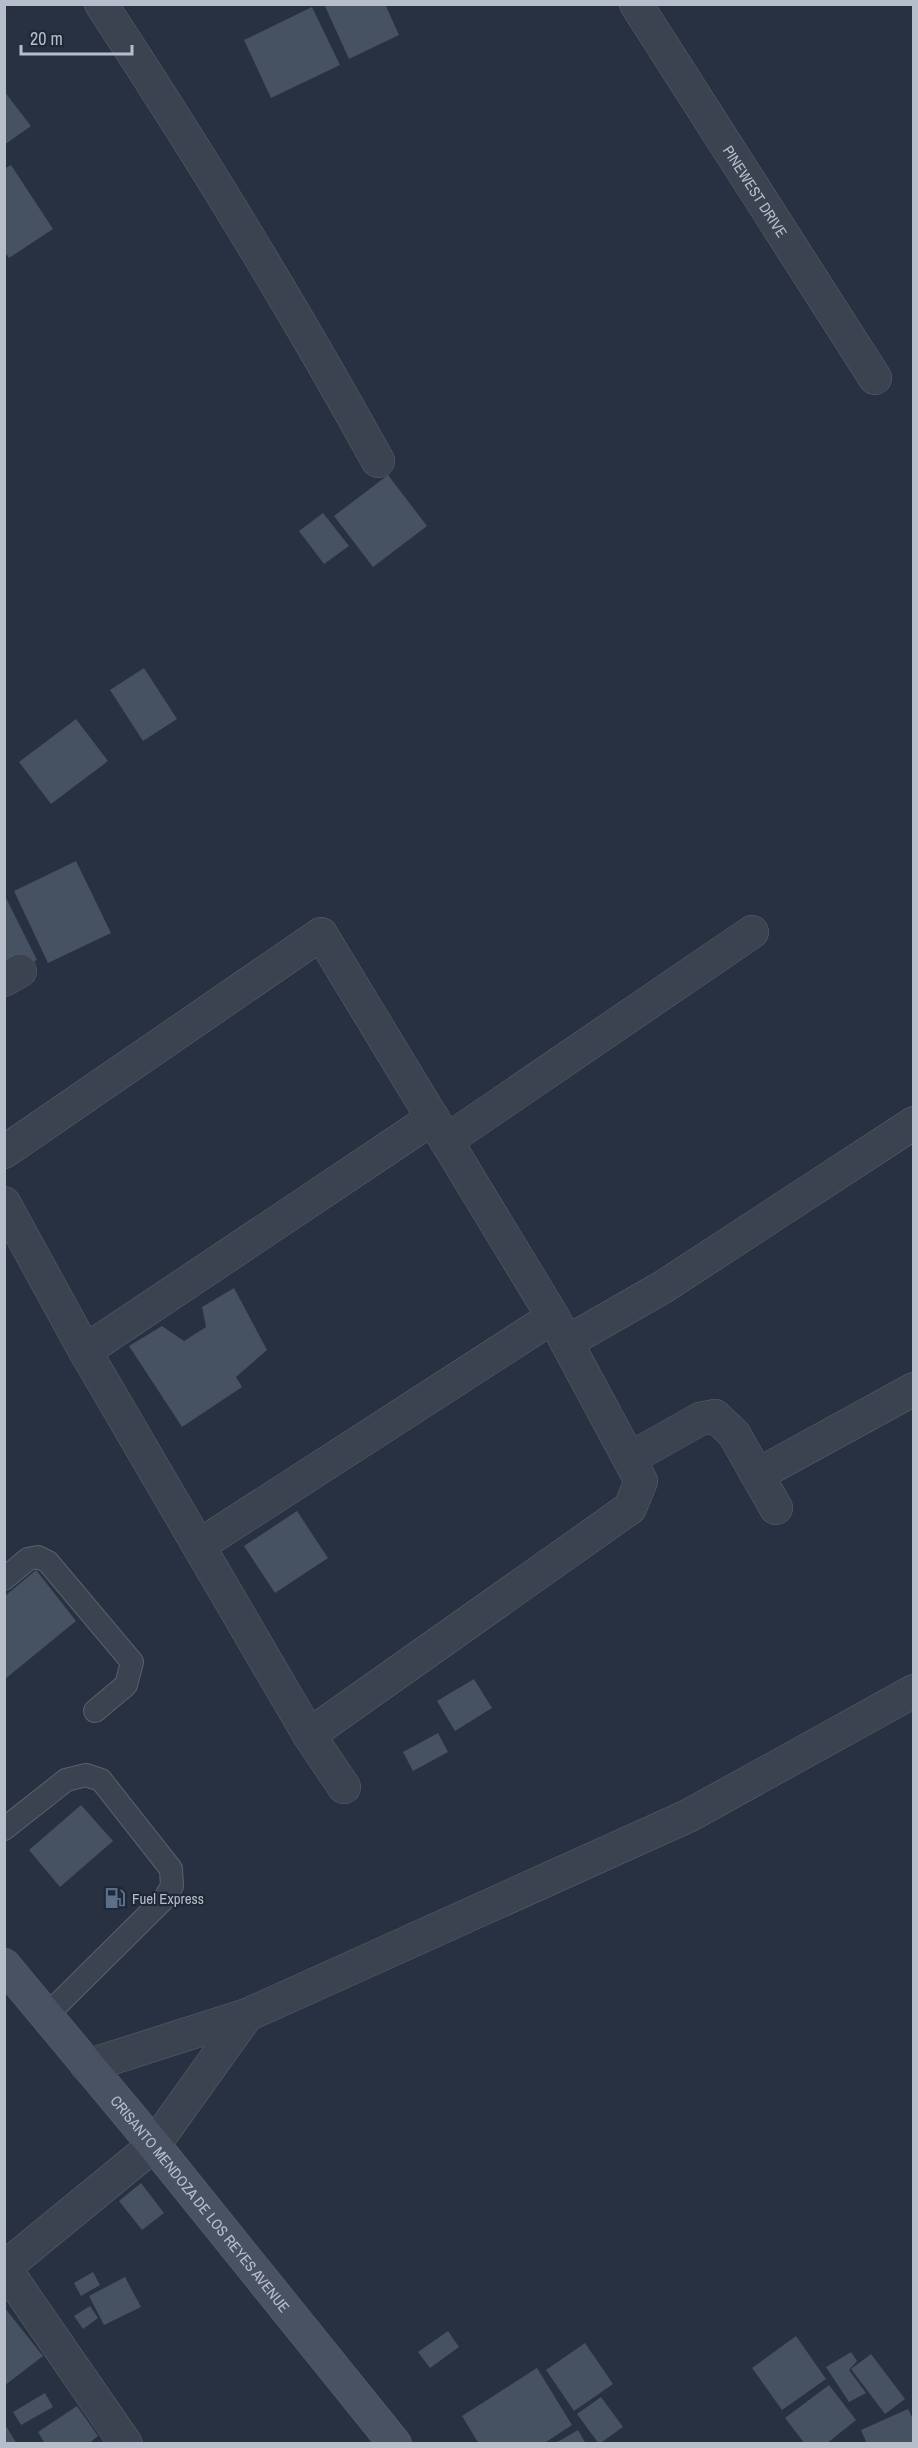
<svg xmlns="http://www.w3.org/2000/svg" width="918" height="2448" font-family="'Archivo Narrow',sans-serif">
<rect width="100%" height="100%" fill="#273141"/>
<path fill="#465162" d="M 324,4 L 385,4 L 399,35 L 349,59 Z
M 312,7 L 340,65 L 271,98 L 244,40 Z
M 4,91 L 31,126 L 4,145 Z
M 11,165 L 53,229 L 9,258 L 4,251 L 4,169 Z
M 388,475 L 427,526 L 373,567 L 334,516 Z
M 323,513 L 349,546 L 324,564 L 299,531 Z
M 144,668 L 177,719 L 143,741 L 110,690 Z
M 76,719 L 108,761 L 51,804 L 19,762 Z
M 76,861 L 111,933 L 48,963 L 14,891 Z
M 4,894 L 37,960 L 4,976 Z
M 234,1288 L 267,1350 L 236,1377 L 242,1387 L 182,1427 L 129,1346 L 162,1326 L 184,1341 L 206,1327 L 202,1307 Z
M 297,1511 L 328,1558 L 275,1593 L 244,1546 Z
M 36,1570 L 76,1621 L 5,1679 L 5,1596 Z
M 474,1679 L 492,1708 L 455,1731 L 437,1701 Z
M 438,1733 L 448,1752 L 413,1771 L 403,1752 Z
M 81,1805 L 113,1841 L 60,1887 L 29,1850 Z
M 141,2183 L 164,2213 L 142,2230 L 119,2201 Z
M 93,2272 L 100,2285 L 81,2296 L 74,2283 Z
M 125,2277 L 141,2307 L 104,2325 L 89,2296 Z
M 90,2306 L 98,2318 L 83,2329 L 74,2316 Z
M 4,2307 L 43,2356 L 4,2386 Z
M 448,2331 L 459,2347 L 430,2368 L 418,2352 Z
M 796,2336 L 826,2379 L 782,2410 L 752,2368 Z
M 585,2343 L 613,2384 L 574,2411 L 546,2370 Z
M 851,2352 L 857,2361 L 849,2370 L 866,2393 L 849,2402 L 826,2367 Z
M 871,2354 L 905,2399 L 885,2414 L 851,2369 Z
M 537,2368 L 572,2425 L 543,2444 L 479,2444 L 462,2416 Z
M 829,2385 L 856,2420 L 826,2444 L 805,2444 L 785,2418 Z
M 45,2393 L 53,2407 L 21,2425 L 13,2412 Z
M 601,2397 L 623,2427 L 599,2444 L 577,2414 Z
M 77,2406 L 98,2436 L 88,2444 L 45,2444 L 38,2432 Z
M 908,2409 L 914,2421 L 914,2444 L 867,2444 L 861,2430 Z
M 4,2423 L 17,2444 L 4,2444 Z
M 578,2430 L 586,2444 L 554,2444 Z"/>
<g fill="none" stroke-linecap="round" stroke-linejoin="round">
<defs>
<path id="lane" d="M 4,1579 L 28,1559 L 38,1557 L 48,1562 L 132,1662 L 126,1685 L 95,1711
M 4,1829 L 66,1780 L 86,1775 L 101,1780 L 171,1869 L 172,1886 L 165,1898 L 46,2016"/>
<g id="street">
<path d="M 101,4 C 199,153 292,305 378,461"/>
<path id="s1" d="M 636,4 L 875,378"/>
<path d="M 4,980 L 20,971"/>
<path d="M 446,1141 L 752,932"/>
<path d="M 4,1152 L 321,934 L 553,1317 L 641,1481 L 630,1508 L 309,1735"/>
<path d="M 4,1203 L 85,1351 L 309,1735 L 344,1787"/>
<path d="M 567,1342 L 663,1287 L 914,1123"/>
<path d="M 85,1351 L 433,1118"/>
<path d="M 629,1459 L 700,1419 L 715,1416 L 734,1434 L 776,1508"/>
<path d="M 757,1475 L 914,1389"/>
<path d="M 200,1545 L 553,1317"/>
<path d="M 87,2066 L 247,2015 L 688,1816 L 914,1691"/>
<path d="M 4,2267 L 126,2444"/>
<path d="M 4,2268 L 154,2145 L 247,2015"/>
</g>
<g id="secondary">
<path id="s2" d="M 4,1965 L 154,2145 L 395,2444"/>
</g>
</defs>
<use href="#lane" stroke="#58616e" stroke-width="24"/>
<use href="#street" stroke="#58616e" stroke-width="34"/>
<use href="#secondary" stroke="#58616e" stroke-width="34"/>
<use href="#lane" stroke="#3b4350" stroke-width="22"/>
<use href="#street" stroke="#3b4350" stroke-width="33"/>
<use href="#secondary" stroke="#495263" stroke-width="33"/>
</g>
<defs>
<symbol id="fuel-bare" viewBox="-9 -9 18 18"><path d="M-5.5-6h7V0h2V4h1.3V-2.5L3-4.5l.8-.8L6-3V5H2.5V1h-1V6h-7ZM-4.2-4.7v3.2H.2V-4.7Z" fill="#5c6f8a" stroke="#1f2836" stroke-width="2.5" paint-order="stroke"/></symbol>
</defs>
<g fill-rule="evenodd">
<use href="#fuel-bare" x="100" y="1883" width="30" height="30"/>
</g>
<g text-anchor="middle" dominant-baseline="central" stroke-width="4.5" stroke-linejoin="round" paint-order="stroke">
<g font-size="15" fill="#b7becb" stroke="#1f2836">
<text stroke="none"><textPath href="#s1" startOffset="222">PINEWEST DRIVE</textPath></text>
<text stroke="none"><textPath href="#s2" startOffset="309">CRISANTO MENDOZA DE LOS REYES AVENUE</textPath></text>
</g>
<g font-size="15" fill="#b7becb" stroke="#1f2836" text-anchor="start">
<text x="132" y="1898">Fuel Express</text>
</g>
</g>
<rect width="918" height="2448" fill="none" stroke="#b7becb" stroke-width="12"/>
<path d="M21 45v9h111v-9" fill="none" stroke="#b7becb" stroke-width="3"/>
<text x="30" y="45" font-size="18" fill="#b7becb" stroke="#1f2836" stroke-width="4.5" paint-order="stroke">20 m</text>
</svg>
